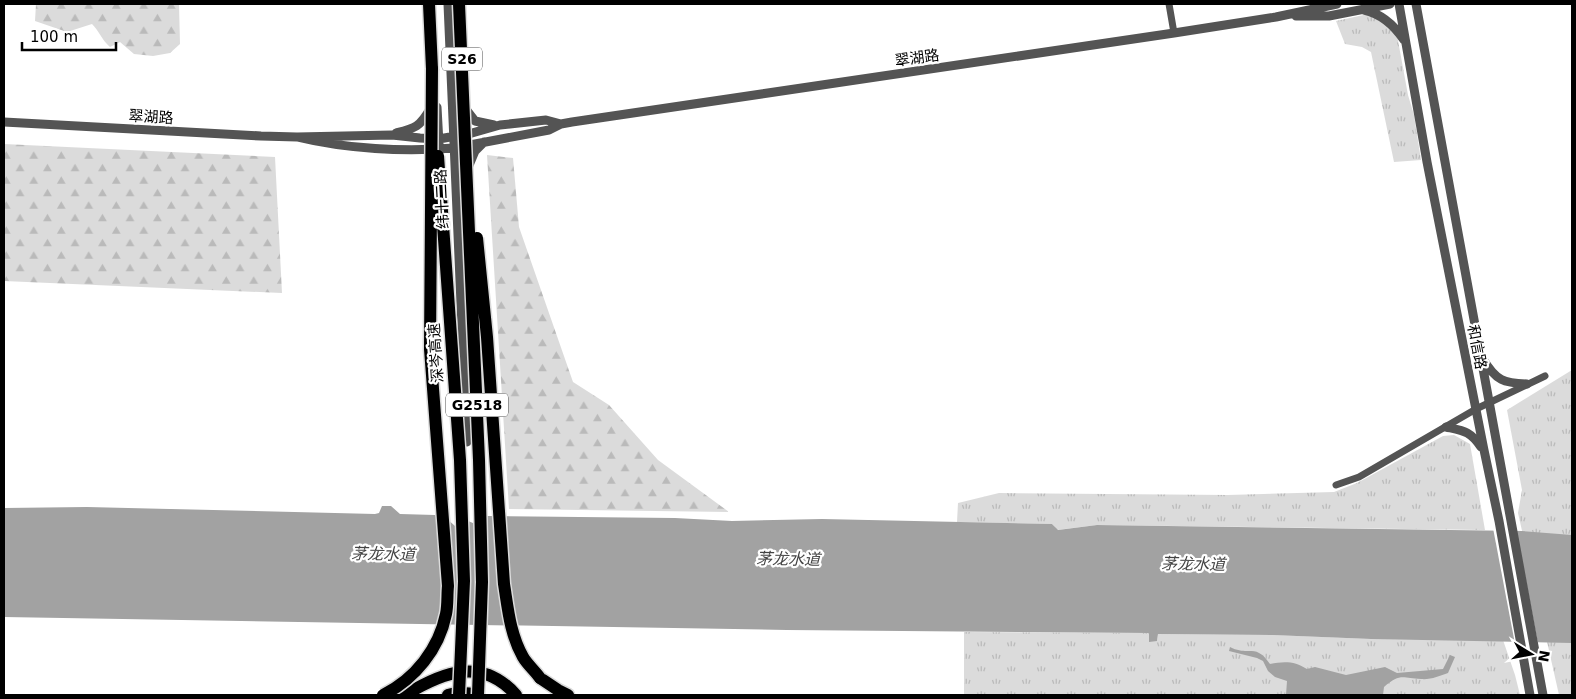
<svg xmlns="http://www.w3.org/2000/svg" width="1576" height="699" font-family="'DejaVu Sans','Noto Sans SC',sans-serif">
<defs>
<pattern id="forest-firs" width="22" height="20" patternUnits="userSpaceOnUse" patternTransform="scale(1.25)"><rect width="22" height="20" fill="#dbdbdb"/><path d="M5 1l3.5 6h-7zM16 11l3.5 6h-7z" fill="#bababa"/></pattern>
<pattern id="park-tufts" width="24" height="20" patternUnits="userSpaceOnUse" patternTransform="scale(1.25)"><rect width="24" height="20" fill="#dbdbdb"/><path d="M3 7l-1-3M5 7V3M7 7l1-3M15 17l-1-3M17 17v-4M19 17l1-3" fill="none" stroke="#bababa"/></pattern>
</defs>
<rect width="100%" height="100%" fill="#fff"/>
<path fill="url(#forest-firs)" d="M 36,4 L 179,4 L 180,44 L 170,53 L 153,56 L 134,54 L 120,42 L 110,47 C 102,40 99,31 92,24 L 67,32 L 35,21 Z
M 4,144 L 275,157 L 282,293 L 4,281 Z
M 487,155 L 513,158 L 519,227 L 573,382 L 609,405 L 658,460 L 729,512 L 509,509 Z"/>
<path fill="url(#park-tufts)" d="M 1368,14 L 1378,17 L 1397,35 L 1408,95 L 1414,115 L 1421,160 L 1394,162 L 1371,52 L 1362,47 L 1345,44 L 1336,21 Z
M 1572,370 L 1572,695 L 1559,695 L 1518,513 L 1522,490 L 1507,410 Z
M 1454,435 L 1470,444 L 1485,530 L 1097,525 L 1057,530 L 1052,524 L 957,522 L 958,503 L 999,493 L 1228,495 L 1334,492 L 1357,483 L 1443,436 Z
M 964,632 L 1150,633 L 1149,641 L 1157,641 L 1158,634 L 1272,635 L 1371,639 L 1503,640 L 1515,675 L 1520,695 L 964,695 Z"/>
<path fill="#a2a2a2" d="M 382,506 L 391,506 L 400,514 L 435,515 L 446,518 L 455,526 L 459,527 L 468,521 L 473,523 L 483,516 L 492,516 L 675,518 L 732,521 L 822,519 L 1052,524 L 1058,530 L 1097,525 L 1522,531 L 1572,535 L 1572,643 L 1371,639 L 1272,635 L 1158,634 L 1157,641 L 1149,642 L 1149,633 L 787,630 L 4,617 L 4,508 L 87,507 L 375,514 L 379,513 Z
M 1230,647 C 1249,657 1255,642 1270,664 C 1284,661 1295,661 1307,669 L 1315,667 L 1346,675 L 1385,667 L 1397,673 L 1443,669 L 1450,655 L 1455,657 L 1448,673 C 1440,676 1430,680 1421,679 C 1402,678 1400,673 1384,687 L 1383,695 L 1286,695 L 1287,681 L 1275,677 L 1268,671 L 1263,661 L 1257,658 L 1229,651 Z"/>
<path fill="#fff" d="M 1493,528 L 1516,528 L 1538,644 L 1515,644 Z"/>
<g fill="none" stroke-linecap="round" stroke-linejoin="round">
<defs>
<path id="motorway" d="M 429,4 L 432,69
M 540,678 L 558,690 L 568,695
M 405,695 C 443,672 482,656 516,695
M 448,695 C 457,692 469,693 478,695"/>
</defs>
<use href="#motorway" stroke="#dbdbdb" stroke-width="15"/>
<path stroke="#545454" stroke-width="7" d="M 1169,4 L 1174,33
M 1336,485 L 1359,477 L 1476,409 L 1545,376"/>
<path stroke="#545454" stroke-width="9" d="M 448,4 L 467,442
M 1399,4 L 1427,162 L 1484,450 L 1499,521 L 1530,695
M 1416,4 L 1543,695
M 1364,10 C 1382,14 1394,25 1404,40
M 1296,16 L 1329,16 L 1390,4
M 437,107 L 439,144
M 465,108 L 475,121 L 494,125
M 4,122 L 261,136 L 297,137 L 392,135 L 420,138 L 439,139 L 472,133 L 500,125 L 546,120 L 561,124
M 396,133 C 415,128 420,127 430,109
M 297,137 C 346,149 404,152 454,148 L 549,130 L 561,124 L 572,122 L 1174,33 L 1276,17 L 1337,4
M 467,170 L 475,151 L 484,142
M 1483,359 C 1496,381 1504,383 1527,384
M 1446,427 C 1464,431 1470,431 1481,447"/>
<use href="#motorway" stroke="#000" stroke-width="12"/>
<defs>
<path id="motorway-bridge" d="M 459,4 L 479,460 L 482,582 L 478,695
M 438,156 L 460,460 L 464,581 L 459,695
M 477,238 L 487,337 L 504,584 C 508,609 510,634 523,657 C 527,664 535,671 540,678
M 383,695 C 415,679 439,649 446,614 C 448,605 447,595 448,586 L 430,349 L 432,69"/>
</defs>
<use href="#motorway-bridge" stroke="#dbdbdb" stroke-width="15" stroke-linecap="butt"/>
<use href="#motorway-bridge" stroke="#000" stroke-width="12"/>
</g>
<g text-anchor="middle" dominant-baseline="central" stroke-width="4.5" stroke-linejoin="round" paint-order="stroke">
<g fill="#fff" stroke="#4c4c4c" stroke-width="1">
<rect x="442" y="47.5" width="40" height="23" rx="4"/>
<rect x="446" y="393.5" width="62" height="23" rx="4"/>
</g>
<g font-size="14" font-weight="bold" fill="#000">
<text x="462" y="59">S26</text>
<text x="477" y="405">G2518</text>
</g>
<g font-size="15" fill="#000" stroke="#fff">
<text transform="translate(917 58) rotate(-8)">翠湖路</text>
<text transform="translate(151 117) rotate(3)">翠湖路</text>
<text transform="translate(442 199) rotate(-93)">纬十二路</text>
<text transform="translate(1477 347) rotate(79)">和信路</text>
<text transform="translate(436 353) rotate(-94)">深岑高速</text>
</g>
<g font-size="16" font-style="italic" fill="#434343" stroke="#fff">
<text transform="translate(383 554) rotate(1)">茅龙水道</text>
<text transform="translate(788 559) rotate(1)">茅龙水道</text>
<text transform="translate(1193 564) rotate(1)">茅龙水道</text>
</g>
</g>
<rect width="1576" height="699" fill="none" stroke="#000000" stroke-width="10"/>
<g transform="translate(1531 654) rotate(100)" stroke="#ffffff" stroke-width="4" paint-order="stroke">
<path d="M0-4L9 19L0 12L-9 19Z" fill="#000000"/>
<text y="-8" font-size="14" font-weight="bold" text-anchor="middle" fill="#000000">N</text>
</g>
<path d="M22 42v8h94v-8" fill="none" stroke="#000000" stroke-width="2.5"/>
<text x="30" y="42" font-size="15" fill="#000000" stroke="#ffffff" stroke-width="4" paint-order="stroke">100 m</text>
</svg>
